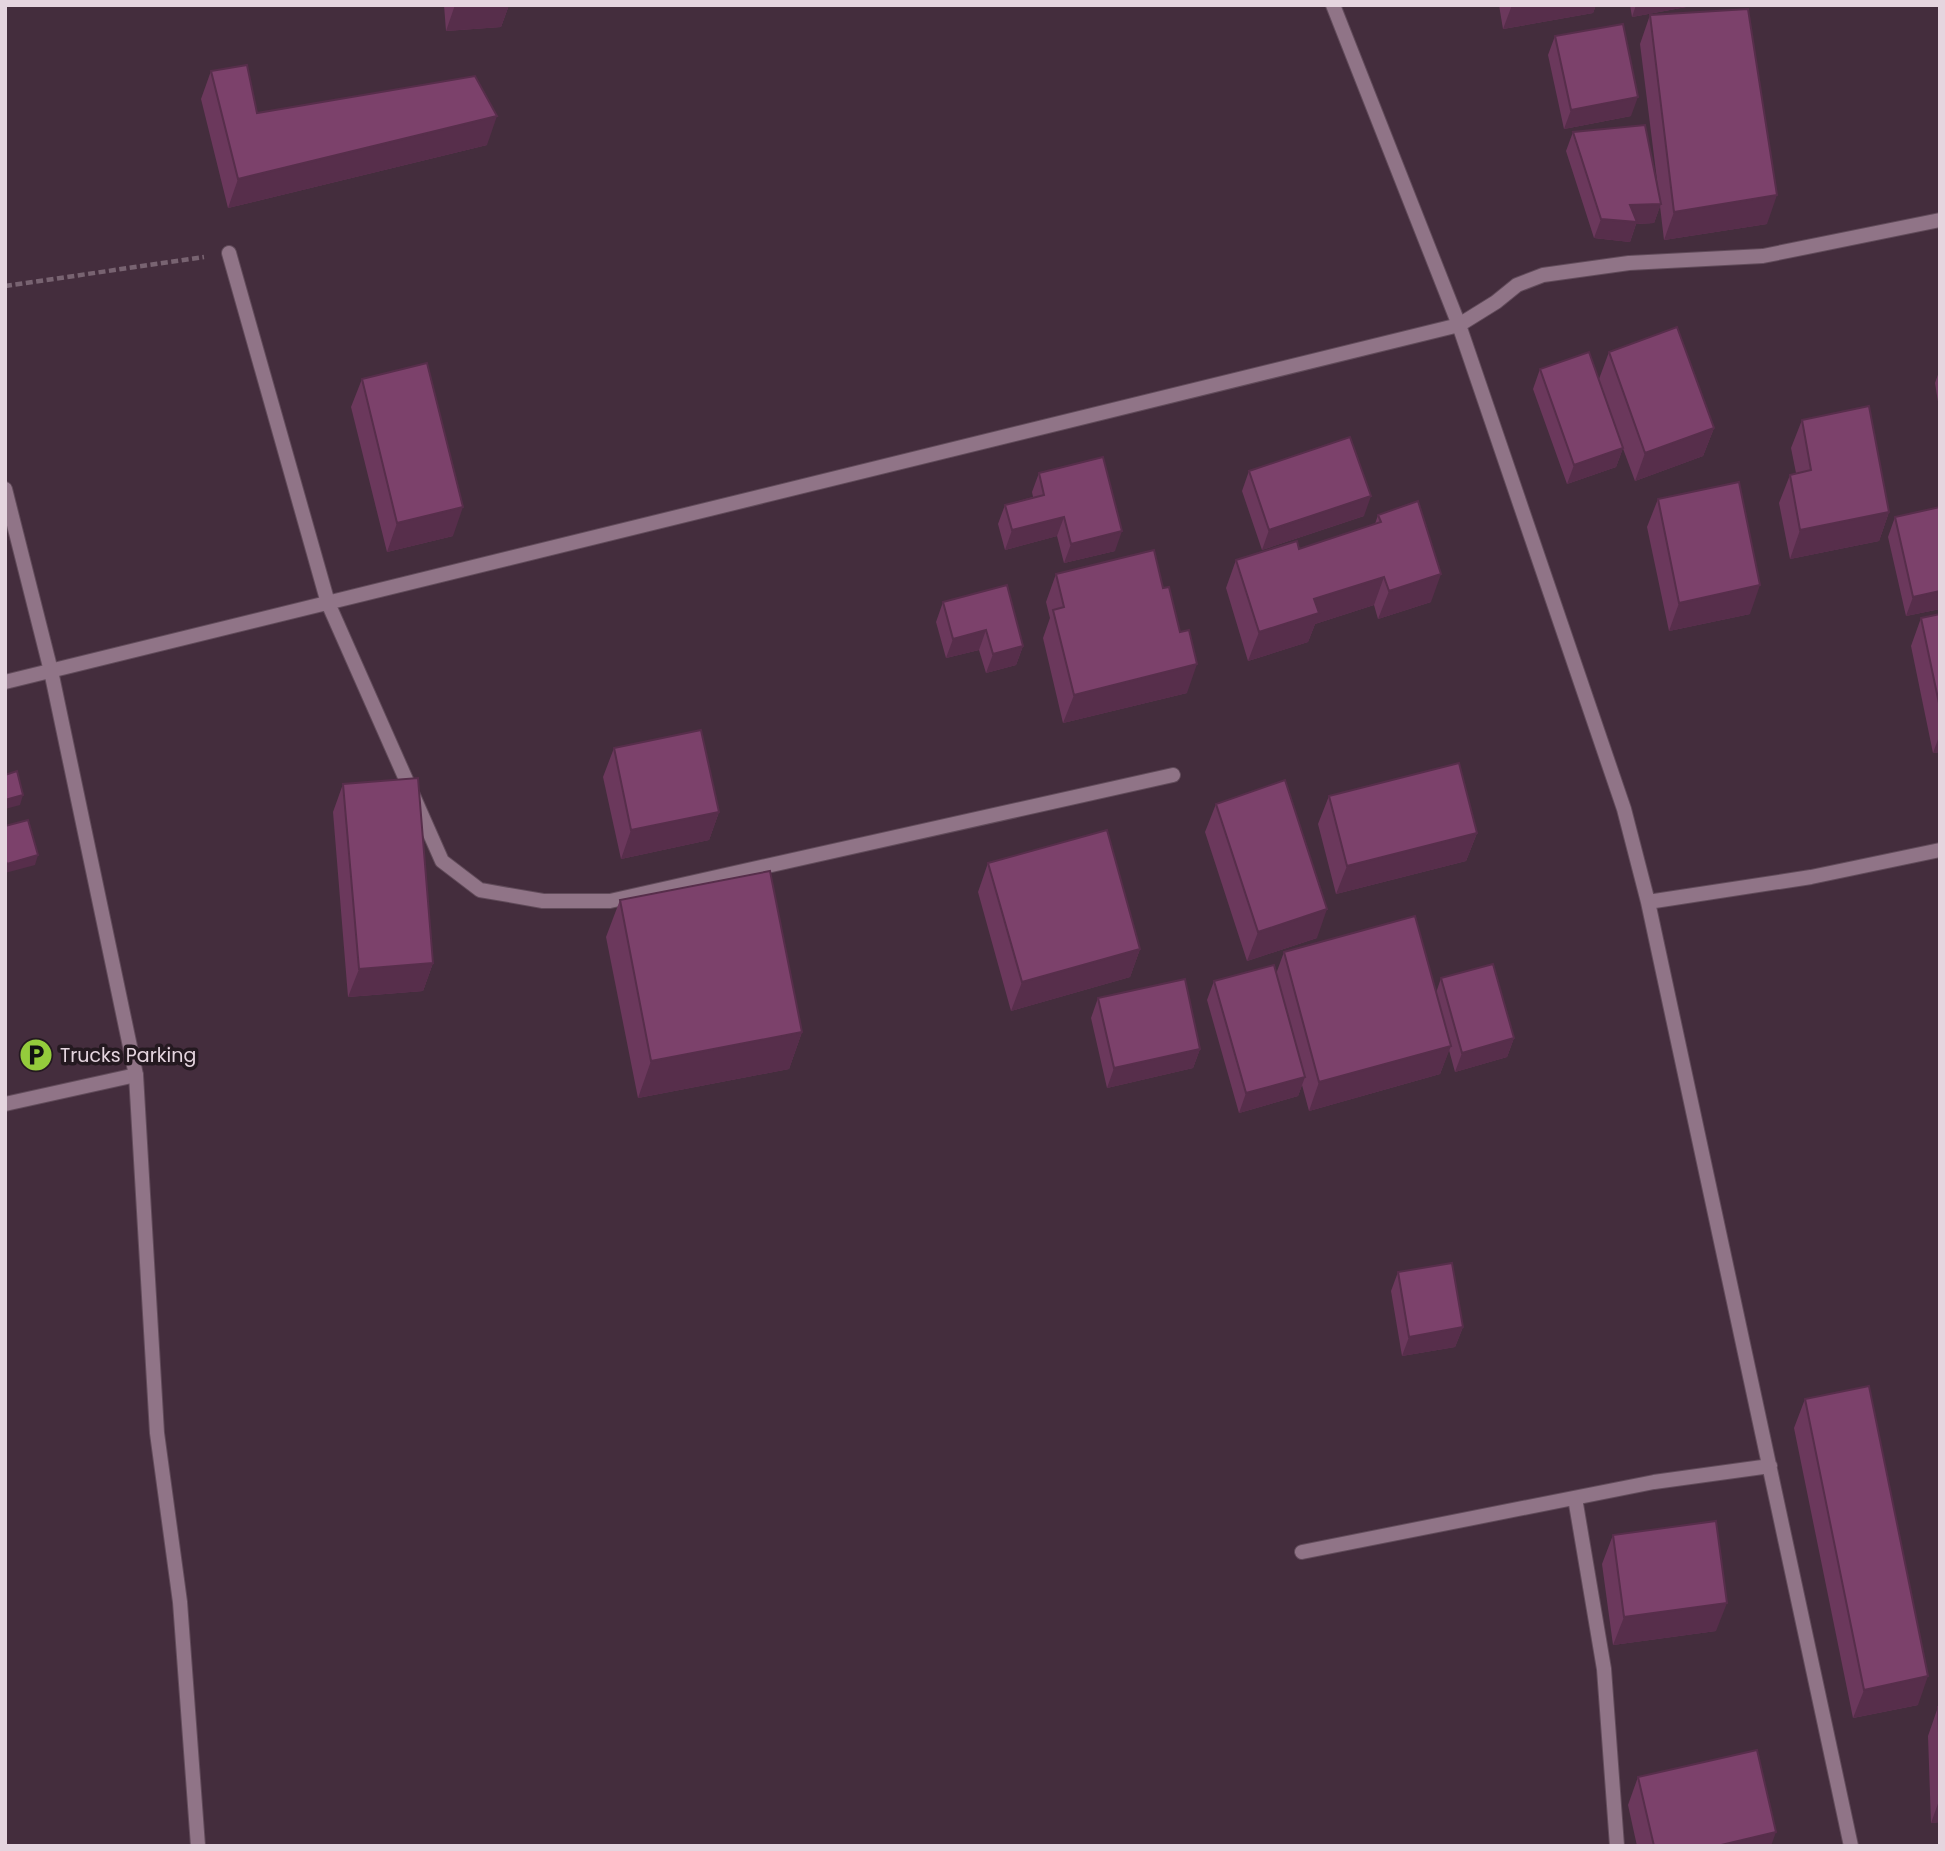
<svg xmlns="http://www.w3.org/2000/svg" width="1945" height="1851" font-family="Poppins,sans-serif">
<rect width="100%" height="100%" fill="#442d3d"/>
<g fill="none" stroke-linecap="round" stroke-linejoin="round">
<defs>
<path id="lane" d="M 5,1104 L 136,1075"/>
<path id="street" d="M 1333,5 L 1459,325 L 1624,809 L 1648,902 L 1851,1846
M 229,253 L 328,603 L 442,861 L 480,890 L 543,901 L 610,901 L 1173,775
M 5,489 L 51,671 L 136,1075 L 157,1433 L 180,1602 L 198,1846
M 5,682 L 1459,325 L 1496,302 L 1517,285 L 1543,275 L 1629,263 L 1763,256 L 1940,220
M 1648,902 L 1811,877 L 1940,850
M 1575,1498 L 1604,1669 L 1617,1846
M 1302,1552 L 1654,1482 L 1770,1466"/>
</defs>
<use href="#lane" stroke="#614b5a" stroke-width="16"/>
<use href="#street" stroke="#614b5a" stroke-width="16"/>
<path stroke="#786371" stroke-width="4.5" stroke-dasharray="7 3.5" stroke-linecap="butt" d="M 5,286 L 204,257"/>
<use href="#lane" stroke="#907487" stroke-width="14"/>
<use href="#street" stroke="#907487" stroke-width="14"/>
</g>
<path fill="#6b385c" d="M 444,5 L 509,5 L 501,27 L 446,31 Z
M 1499,5 L 1596,5 L 1593,13 L 1503,29 Z
M 1630,5 L 1697,5 L 1632,17 Z
M 1650,15 L 1767,224 L 1664,240 L 1660,206 L 1654,223 L 1636,224 L 1630,242 L 1594,238 L 1566,151 L 1573,132 L 1658,188 L 1640,44 Z
M 1555,36 L 1631,116 L 1564,129 L 1548,55 Z
M 211,71 L 257,113 L 487,145 L 228,208 L 201,99 Z
M 1609,352 L 1714,428 L 1703,456 L 1635,481 L 1615,427 L 1623,448 L 1616,467 L 1567,484 L 1533,389 L 1540,369 L 1599,379 Z
M 1940,369 L 1940,414 L 1935,383 Z
M 362,379 L 453,536 L 387,552 L 351,407 Z
M 1802,420 L 1889,512 L 1879,541 L 1790,559 L 1779,503 L 1790,475 L 1796,473 L 1791,448 Z
M 1249,471 L 1364,516 L 1262,550 L 1242,491 Z
M 1039,473 L 1115,551 L 1064,563 L 1057,536 L 1005,550 L 998,524 L 1005,505 L 1033,497 L 1032,492 Z
M 1658,499 L 1750,614 L 1669,631 L 1647,527 Z
M 1378,515 L 1431,602 L 1378,619 L 1374,605 L 1315,624 L 1308,642 L 1248,661 L 1226,588 L 1236,560 L 1299,549 L 1375,524 Z
M 1895,517 L 1940,609 L 1906,616 L 1888,537 Z
M 1056,574 L 1163,588 L 1180,632 L 1187,693 L 1063,723 L 1043,638 L 1050,618 L 1046,602 Z
M 943,602 L 1023,646 L 1016,665 L 986,673 L 979,650 L 946,658 L 936,622 Z
M 1940,614 L 1940,752 L 1933,753 L 1911,646 L 1921,618 Z
M 614,748 L 719,812 L 709,840 L 621,859 L 603,777 Z
M 343,784 L 433,963 L 423,991 L 348,997 L 333,812 Z
M 1329,796 L 1477,833 L 1466,861 L 1336,894 L 1318,824 Z
M 1216,804 L 1317,938 L 1247,961 L 1205,832 Z
M 988,863 L 1140,949 L 1130,977 L 1011,1011 L 978,892 Z
M 620,900 L 802,1032 L 789,1069 L 638,1098 L 606,937 Z
M 1284,952 L 1436,993 L 1441,978 L 1514,1038 L 1507,1057 L 1455,1072 L 1449,1050 L 1440,1074 L 1309,1111 L 1302,1085 L 1298,1096 L 1239,1113 L 1207,1000 L 1214,981 L 1276,974 Z
M 1098,998 L 1200,1049 L 1193,1068 L 1107,1088 L 1091,1018 Z
M 1398,1272 L 1463,1327 L 1455,1347 L 1402,1356 L 1391,1291 Z
M 1805,1399 L 1918,1705 L 1853,1718 L 1794,1428 Z
M 1613,1535 L 1716,1631 L 1613,1645 L 1602,1564 Z
M 1938,1707 L 1940,1707 L 1940,1822 L 1931,1823 L 1928,1736 Z
M 1638,1777 L 1771,1846 L 1637,1846 L 1628,1805 Z"/>
<path fill="#572e4b" d="M 455,5 L 509,5 L 501,27 L 446,31 Z
M 1512,5 L 1596,5 L 1593,13 L 1503,29 Z
M 1636,5 L 1697,5 L 1632,17 Z
M 1638,97 L 1631,116 L 1564,129 L 1571,110 Z
M 497,116 L 487,145 L 228,208 L 238,179 Z
M 1777,195 L 1767,224 L 1664,240 L 1674,212 Z
M 1661,204 L 1654,223 L 1636,224 L 1630,242 L 1594,238 L 1601,219 L 1630,205 Z
M 1714,428 L 1703,456 L 1635,481 L 1645,453 Z
M 1623,448 L 1616,467 L 1567,484 L 1574,465 Z
M 1371,496 L 1364,516 L 1262,550 L 1269,530 Z
M 463,507 L 453,536 L 387,552 L 397,523 Z
M 1889,512 L 1879,541 L 1790,559 L 1800,530 Z
M 1064,517 L 1057,536 L 1005,550 L 1012,530 Z
M 1122,531 L 1115,551 L 1064,563 L 1071,544 Z
M 1441,574 L 1431,602 L 1378,619 L 1389,591 Z
M 1384,577 L 1374,605 L 1315,624 L 1308,642 L 1248,661 L 1259,632 L 1314,599 Z
M 1760,585 L 1750,614 L 1669,631 L 1679,603 Z
M 1940,591 L 1940,609 L 1906,616 L 1913,597 Z
M 986,630 L 979,650 L 946,658 L 953,639 Z
M 1023,646 L 1016,665 L 986,673 L 993,654 Z
M 1197,664 L 1187,693 L 1063,723 L 1074,695 Z
M 1940,734 L 1940,752 L 1933,753 Z
M 23,795 L 20,805 L 5,809 L 5,800 Z
M 719,812 L 709,840 L 621,859 L 631,830 Z
M 1477,833 L 1466,861 L 1336,894 L 1347,866 Z
M 38,855 L 35,865 L 5,873 L 7,864 Z
M 1327,909 L 1317,938 L 1247,961 L 1258,932 Z
M 1140,949 L 1130,977 L 1011,1011 L 1022,982 Z
M 433,963 L 423,991 L 348,997 L 359,969 Z
M 802,1032 L 789,1069 L 638,1098 L 651,1061 Z
M 1514,1038 L 1507,1057 L 1455,1072 L 1462,1053 Z
M 1451,1046 L 1440,1074 L 1309,1111 L 1319,1082 Z
M 1200,1049 L 1193,1068 L 1107,1088 L 1114,1068 Z
M 1305,1077 L 1298,1096 L 1239,1113 L 1246,1093 Z
M 1463,1327 L 1455,1347 L 1402,1356 L 1409,1337 Z
M 1727,1603 L 1716,1631 L 1613,1645 L 1624,1617 Z
M 1928,1676 L 1918,1705 L 1853,1718 L 1864,1690 Z
M 1940,1798 L 1940,1822 L 1931,1823 Z
M 1776,1832 L 1771,1846 L 1717,1846 Z"/>
<path fill="#7c416b" stroke="#572e4b" stroke-width="2" d="M 1748,9 L 1777,195 L 1674,212 L 1650,15 Z
M 1623,24 L 1638,97 L 1571,110 L 1555,36 Z
M 247,65 L 257,113 L 475,76 L 497,116 L 238,179 L 211,71 Z
M 1645,125 L 1661,204 L 1630,205 L 1637,222 L 1601,219 L 1573,132 Z
M 1677,327 L 1714,428 L 1645,453 L 1609,352 Z
M 1589,352 L 1623,448 L 1574,465 L 1540,369 Z
M 427,363 L 463,507 L 397,523 L 362,379 Z
M 1869,406 L 1889,512 L 1800,530 L 1790,475 L 1811,470 L 1802,420 Z
M 1350,437 L 1371,496 L 1269,530 L 1249,471 Z
M 1103,457 L 1122,531 L 1071,544 L 1064,517 L 1012,530 L 1005,505 L 1044,495 L 1039,473 Z
M 1739,482 L 1760,585 L 1679,603 L 1658,499 Z
M 1418,501 L 1441,574 L 1389,591 L 1384,577 L 1314,599 L 1319,613 L 1259,632 L 1236,560 L 1297,541 L 1299,549 L 1381,522 L 1378,515 Z
M 1940,507 L 1940,591 L 1913,597 L 1895,517 Z
M 1154,550 L 1163,588 L 1169,587 L 1180,632 L 1189,630 L 1197,664 L 1074,695 L 1053,610 L 1064,607 L 1056,574 Z
M 1007,585 L 1023,646 L 993,654 L 986,630 L 953,639 L 943,602 Z
M 1940,614 L 1940,708 L 1921,618 Z
M 701,730 L 719,812 L 631,830 L 614,748 Z
M 1459,763 L 1477,833 L 1347,866 L 1329,796 Z
M 17,771 L 23,795 L 5,800 L 5,775 Z
M 418,778 L 433,963 L 359,969 L 343,784 Z
M 1285,780 L 1327,909 L 1258,932 L 1216,804 Z
M 28,820 L 38,855 L 7,864 L 5,859 L 5,826 Z
M 1107,830 L 1140,949 L 1022,982 L 988,863 Z
M 770,871 L 802,1032 L 651,1061 L 620,900 Z
M 1415,916 L 1451,1046 L 1319,1082 L 1284,952 Z
M 1493,964 L 1514,1038 L 1462,1053 L 1441,978 Z
M 1274,965 L 1305,1077 L 1246,1093 L 1214,981 Z
M 1185,979 L 1200,1049 L 1114,1068 L 1098,998 Z
M 1452,1263 L 1463,1327 L 1409,1337 L 1398,1272 Z
M 1869,1386 L 1928,1676 L 1864,1690 L 1805,1399 Z
M 1716,1521 L 1727,1603 L 1624,1617 L 1613,1535 Z
M 1938,1707 L 1940,1707 L 1940,1758 Z
M 1757,1750 L 1776,1832 L 1717,1846 L 1654,1846 L 1638,1777 Z"/>
<defs>
<symbol id="parking-disc" viewBox="-11 -11 22 22"><circle r="9.5" fill="#94cc3c" stroke="#241920"/><path d="M-3.5-5.5H1a3.5 3.5 0 0 1 0 7H-1V5.5H-3.5ZM-1-3.4V-.6H.8a1.4 1.4 0 0 0 0-2.8Z" fill="#111"/></symbol>
</defs>
<g fill-rule="evenodd">
<use href="#parking-disc" x="17" y="1036" width="38" height="38"/>
</g>
<g text-anchor="middle" dominant-baseline="central" stroke-width="7" stroke-linejoin="round" paint-order="stroke">
<g font-size="19" fill="#e5d5df" stroke="#241920" text-anchor="start">
<text x="60" y="1055">Trucks Parking</text>
</g>
</g>
<rect width="1945" height="1851" fill="none" stroke="#e5d5df" stroke-width="14"/>
</svg>
